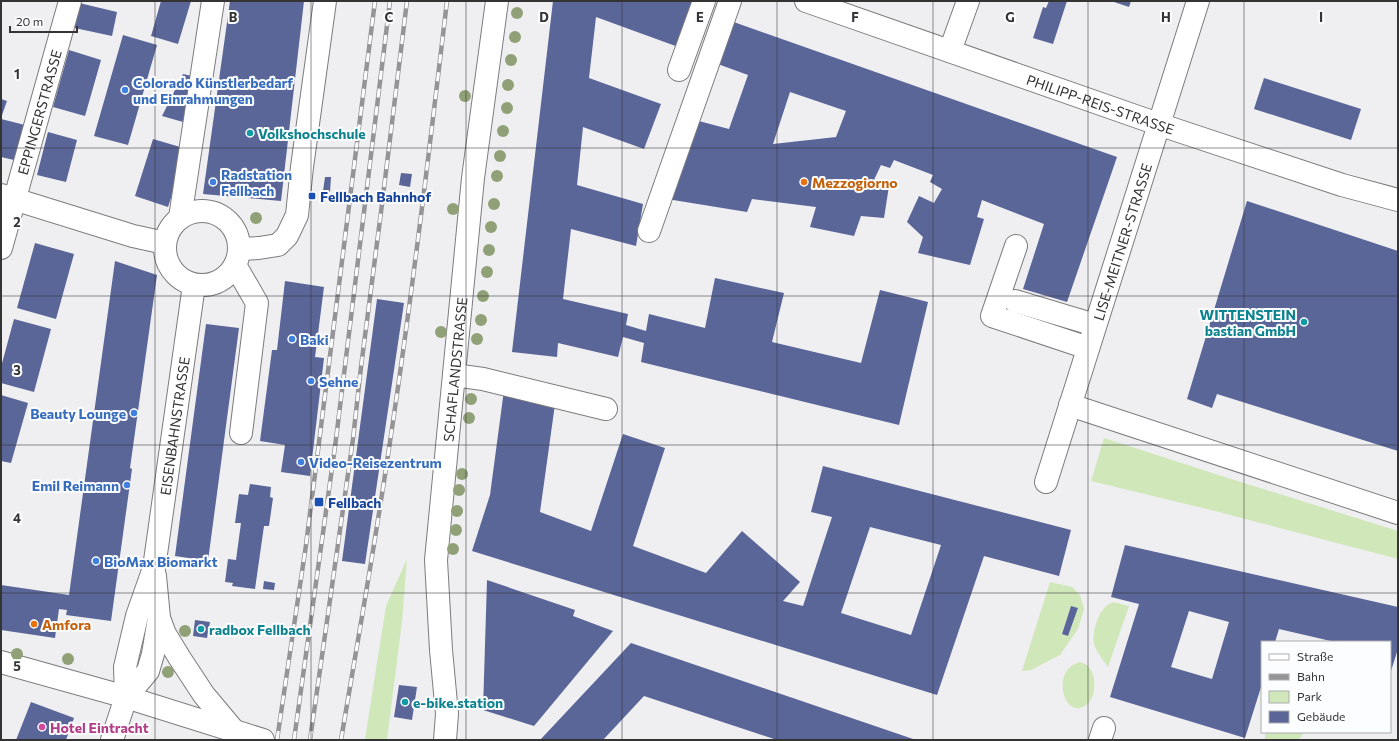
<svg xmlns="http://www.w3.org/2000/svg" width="1399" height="741" font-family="Commissioner,sans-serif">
<rect width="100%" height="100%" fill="#efeff2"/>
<path fill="#d0e7b9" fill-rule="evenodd" d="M 1104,438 L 1225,477 L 1398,531 L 1398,559 L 1215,511 L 1091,481 Z
M 407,559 L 402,622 L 387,740 L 367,740 L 365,739 L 386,606 Z
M 1050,582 L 1072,587 L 1080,595 L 1084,609 L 1078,629 L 1060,655 L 1031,670 L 1022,671 ZM 1071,606 L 1078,608 L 1068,636 L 1062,633 Z
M 1113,602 L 1129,606 L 1108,667 C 1095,649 1089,644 1097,621 C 1101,611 1103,607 1113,602 Z
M 1080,662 C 1083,663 1086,664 1088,666 C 1098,676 1097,704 1080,708 C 1061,712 1053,668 1080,662 Z
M 1265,732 L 1304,732 L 1301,737 L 1298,740 L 1265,740 Z"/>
<path fill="#5a6598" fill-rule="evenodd" d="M 161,1 L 191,1 L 178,44 L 151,36 Z
M 230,1 L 304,1 L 281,201 L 203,194 Z
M 553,1 L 695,1 L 681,48 L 596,17 L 589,78 L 661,104 L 644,149 L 583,127 L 577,185 L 643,204 L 636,246 L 571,229 L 563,299 L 628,314 L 626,325 L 646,331 L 649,314 L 705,328 L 715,278 L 784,293 L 772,342 L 861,363 L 880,290 L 928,302 L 899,425 L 641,362 L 644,343 L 623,337 L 618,357 L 558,343 L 557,357 L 512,352 Z
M 1049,1 L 1067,1 L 1053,44 L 1033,38 L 1043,7 L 1046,8 Z
M 1111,1 L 1131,1 L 1129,7 Z
M 75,2 L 117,12 L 112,36 L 70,27 Z
M 728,20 L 1117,157 L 1067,302 L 1023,289 L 1044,224 L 982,200 L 977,217 L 984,219 L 970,265 L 918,253 L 923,237 L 907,222 L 919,196 L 934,203 L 942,189 L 930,182 L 933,175 L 894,160 L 890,168 L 881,165 L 873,182 L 889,186 L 884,218 L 861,216 L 854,236 L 810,227 L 816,207 L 752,199 L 747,212 L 667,199 L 695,120 L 729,129 L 748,75 L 715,63 ZM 790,92 L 846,111 L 836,137 L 773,144 Z
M 123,35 L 157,45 L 128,145 L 94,136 Z
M 69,50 L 101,60 L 85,116 L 53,107 Z
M 183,74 L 196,77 L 190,124 L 162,116 Z
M 1264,78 L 1361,109 L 1351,140 L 1254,109 Z
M 1,99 L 7,101 L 1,118 Z
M 1,119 L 25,125 L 14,160 L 1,157 Z
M 48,132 L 77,140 L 66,182 L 37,175 Z
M 153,139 L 187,149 L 168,207 L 135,196 Z
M 401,173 L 412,174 L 410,187 L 399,185 Z
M 325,177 L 331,177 L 330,192 L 323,191 Z
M 1247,201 L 1398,251 L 1398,451 L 1217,394 L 1212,408 L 1187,399 Z
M 35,243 L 74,254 L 56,319 L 17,308 Z
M 115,261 L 157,275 L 130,468 L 132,469 L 111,621 L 66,615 L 67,610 L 59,609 L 55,638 L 1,630 L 1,585 L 69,595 Z
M 285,281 L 324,287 L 315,357 L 324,358 L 310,476 L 281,472 L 285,445 L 260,441 L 272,350 L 277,350 Z
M 377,299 L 404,303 L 365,564 L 342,561 Z
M 14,319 L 51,329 L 34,392 L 1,383 L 1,367 Z
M 206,324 L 239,328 L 208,561 L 175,556 Z
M 504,390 L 556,397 L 540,512 L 591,531 L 623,434 L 665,448 L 633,546 L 706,573 L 742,531 L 800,582 L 783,601 L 803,606 L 832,517 L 811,512 L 823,466 L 1071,530 L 1059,576 L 984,556 L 937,695 L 472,551 L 490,495 ZM 870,527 L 941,545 L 911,635 L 841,613 Z
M 1,395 L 28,403 L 11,463 L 1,461 Z
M 250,484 L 271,487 L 270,497 L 273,498 L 269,526 L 264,526 L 255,589 L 232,586 L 233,583 L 225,582 L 228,559 L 236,560 L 241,523 L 235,523 L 239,494 L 248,495 Z
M 1125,545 L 1398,607 L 1398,649 L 1390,674 L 1390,642 L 1335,642 L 1279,629 L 1275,642 L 1262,642 L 1262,684 L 1245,738 L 1110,697 L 1139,604 L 1111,597 ZM 1189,611 L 1229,622 L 1212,679 L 1171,667 Z
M 487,580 L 575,610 L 573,616 L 613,631 L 534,726 L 483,710 Z
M 264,581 L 275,583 L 274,590 L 263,589 Z
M 1071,606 L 1078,608 L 1068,636 L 1062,634 Z
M 195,620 L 210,622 L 207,638 L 193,636 Z
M 631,643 L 916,740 L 777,740 L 644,696 L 603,740 L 540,740 Z
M 399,685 L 417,687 L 412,720 L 394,717 Z
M 31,702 L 74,718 L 66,740 L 16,740 Z"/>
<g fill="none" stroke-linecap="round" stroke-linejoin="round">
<defs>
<g id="minor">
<path id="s1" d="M 806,1 L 1158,124 L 1342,185 L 1398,200"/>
<path d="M 950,51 L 968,1"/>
<path d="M 679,70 L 704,1"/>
<path d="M 1,195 L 133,236 L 165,243"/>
<circle cx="202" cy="248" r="37"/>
<path d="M 180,218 L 213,1"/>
<path d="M 649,231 L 730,1"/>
<path d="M 1016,246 L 992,316 L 1088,348"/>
<path id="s2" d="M 1,248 L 70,1"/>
<path d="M 239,249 L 259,248 L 278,245 L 287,236 L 297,215 L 302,167 L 325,1"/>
<path d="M 235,265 L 257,303 L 241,433"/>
<path d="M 1015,301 L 1095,325"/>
<path d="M 454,375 L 483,379 L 606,409"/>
<path d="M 1070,405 L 1398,513"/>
<path id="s3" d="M 1046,482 L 1198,1"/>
<path d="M 159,618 L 165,634 L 179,657 L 204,695 L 235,732"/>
<path d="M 1,662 L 126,697 L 263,740"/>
<path d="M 126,697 L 148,671 L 153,654 L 159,618 L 155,576"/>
<path id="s4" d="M 112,740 L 126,697 L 125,667 L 137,616 L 154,568 L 194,285"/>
<path id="s5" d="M 445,740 L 447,714 L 441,650 L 436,560 L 473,178 L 497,1"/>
<path d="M 1100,740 L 1104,728"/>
</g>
</defs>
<use href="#minor" stroke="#7c7c7f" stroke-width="24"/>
<use href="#minor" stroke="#fff" stroke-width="22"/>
<defs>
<path id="rail" d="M 277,740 L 306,545 L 375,1
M 294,740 L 335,447 L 390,1
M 310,740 L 353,439 L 361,367 L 381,212 L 407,1
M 341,740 C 357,645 374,550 388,455 C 411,304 429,153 447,1"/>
</defs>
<use href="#rail" stroke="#949496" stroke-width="4.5"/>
<use href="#rail" stroke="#fcfdff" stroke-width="3" stroke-dasharray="9" stroke-linecap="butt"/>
</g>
<g fill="#90a177">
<circle cx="517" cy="13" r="6"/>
<circle cx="515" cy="37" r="6"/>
<circle cx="511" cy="60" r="6"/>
<circle cx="508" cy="85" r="6"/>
<circle cx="465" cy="96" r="6"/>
<circle cx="507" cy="108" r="6"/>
<circle cx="503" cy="131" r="6"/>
<circle cx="500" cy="156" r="6"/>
<circle cx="497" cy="176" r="6"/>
<circle cx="494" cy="204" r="6"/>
<circle cx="453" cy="209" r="6"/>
<circle cx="256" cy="218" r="6"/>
<circle cx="491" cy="227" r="6"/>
<circle cx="489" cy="250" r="6"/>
<circle cx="487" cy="272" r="6"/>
<circle cx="483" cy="296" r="6"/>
<circle cx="481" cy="320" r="6"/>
<circle cx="441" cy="332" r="6"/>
<circle cx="477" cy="339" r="6"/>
<circle cx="471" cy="399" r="6"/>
<circle cx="469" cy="418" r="6"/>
<circle cx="462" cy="474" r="6"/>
<circle cx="459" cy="490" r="6"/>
<circle cx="457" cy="511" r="6"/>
<circle cx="456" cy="530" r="6"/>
<circle cx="453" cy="549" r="6"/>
<circle cx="185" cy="631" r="6"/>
<circle cx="17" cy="654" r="6"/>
<circle cx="68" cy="659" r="6"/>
<circle cx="168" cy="672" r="6"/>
</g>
<path fill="none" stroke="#343435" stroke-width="1" stroke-opacity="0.55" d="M 155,1 L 155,740M 311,1 L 311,740M 466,1 L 466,740M 622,1 L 622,740M 777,1 L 777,740M 933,1 L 933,740M 1088,1 L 1088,740M 1244,1 L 1244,740M 1,148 L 1398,148M 1,296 L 1398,296M 1,445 L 1398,445M 1,593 L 1398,593"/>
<g fill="#3f7fe0" stroke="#fcfdff" stroke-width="1.5">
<circle cx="125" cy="90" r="4"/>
<circle cx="213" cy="182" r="4"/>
<circle cx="292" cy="339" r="4"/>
<circle cx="311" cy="381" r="4"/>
<circle cx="134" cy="413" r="4"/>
<circle cx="301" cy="462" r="4"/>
<circle cx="127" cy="485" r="4"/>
<circle cx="96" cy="561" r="4"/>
</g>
<g fill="#0f9aa8" stroke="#fcfdff" stroke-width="1.5">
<circle cx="250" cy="133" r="4"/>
<circle cx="1304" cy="322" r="4"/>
<circle cx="201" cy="629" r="4"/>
<circle cx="405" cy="702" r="4"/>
</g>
<g fill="#e8710a" stroke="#fcfdff" stroke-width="1.5">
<circle cx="804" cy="182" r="4"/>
<circle cx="34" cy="624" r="4"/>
</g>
<g fill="#1a4fb4" stroke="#fcfdff" stroke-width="1.5">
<rect x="308" y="192" width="8" height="8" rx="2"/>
<rect x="314" y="497" width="10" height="10" rx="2"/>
</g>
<circle fill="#d1479c" stroke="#fcfdff" stroke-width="1.5" cx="42" cy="727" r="4"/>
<g text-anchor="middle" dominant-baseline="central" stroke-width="4" stroke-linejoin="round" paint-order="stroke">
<g font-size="14" font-weight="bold" fill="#366cbe" stroke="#fcfdff" text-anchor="start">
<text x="133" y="82">Colorado Künstlerbedarf<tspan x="133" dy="16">und Einrahmungen</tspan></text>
<text x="221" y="174">Radstation<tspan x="221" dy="16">Fellbach</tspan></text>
<text x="300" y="339">Baki</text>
<text x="319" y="381">Sehne</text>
<text x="126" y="413" text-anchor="end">Beauty Lounge</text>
<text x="309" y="462">Video-Reisezentrum</text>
<text x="119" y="485" text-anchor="end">Emil Reimann</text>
<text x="104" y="561">BioMax Biomarkt</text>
</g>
<g font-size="14" fill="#343435" stroke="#fcfdff">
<text stroke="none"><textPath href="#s1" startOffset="312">PHILIPP-REIS-STRASSE</textPath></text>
<text stroke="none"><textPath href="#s2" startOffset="141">EPPINGERSTRASSE</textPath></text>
<text stroke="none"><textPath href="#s3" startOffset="252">LISE-MEITNER-STRASSE</textPath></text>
<text stroke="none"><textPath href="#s5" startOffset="372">SCHAFLANDSTRASSE</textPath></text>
<text stroke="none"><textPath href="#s4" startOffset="322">EISENBAHNSTRASSE</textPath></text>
</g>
<g font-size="14" font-weight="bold" fill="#0d838f" stroke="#fcfdff" text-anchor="start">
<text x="258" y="133">Volkshochschule</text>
<text x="1296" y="314" text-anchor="end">WITTENSTEIN<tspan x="1296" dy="16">bastian GmbH</tspan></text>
<text x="209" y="629">radbox Fellbach</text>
<text x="413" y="702">e-bike.station</text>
</g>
<g font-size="14" font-weight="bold" fill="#c56008" stroke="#fcfdff" text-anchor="start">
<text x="812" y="182">Mezzogiorno</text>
<text x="42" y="624">Amfora</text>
</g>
<g font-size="14" font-weight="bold" fill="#164399" stroke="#fcfdff" text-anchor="start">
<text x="320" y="196">Fellbach Bahnhof</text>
<text x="328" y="502">Fellbach</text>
</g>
<g font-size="14" font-weight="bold" fill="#b23c85" stroke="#fcfdff" text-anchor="start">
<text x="50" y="727">Hotel Eintracht</text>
</g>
</g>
<g font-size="13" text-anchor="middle" font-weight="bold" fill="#343435" stroke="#fcfdff" stroke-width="4" stroke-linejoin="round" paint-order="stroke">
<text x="233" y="22">B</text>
<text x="389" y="22">C</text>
<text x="544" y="22">D</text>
<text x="700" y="22">E</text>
<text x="855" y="22">F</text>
<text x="1010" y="22">G</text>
<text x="1166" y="22">H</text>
<text x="1321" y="22">I</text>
<text x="17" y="79">1</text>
<text x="17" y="227">2</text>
<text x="17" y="375">3</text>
<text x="17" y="523">4</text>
<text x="17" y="671">5</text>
</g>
<rect width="1399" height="741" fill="none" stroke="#343435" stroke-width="4"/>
<rect x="1261" y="641" width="130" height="92" fill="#fcfdff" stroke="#acadae"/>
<rect x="1269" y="654" width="20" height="6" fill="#ffffff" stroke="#acadae"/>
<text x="1297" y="661" font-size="12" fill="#343435">Straße</text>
<rect x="1269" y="674" width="20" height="6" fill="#949496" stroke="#acadae"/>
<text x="1297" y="681" font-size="12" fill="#343435">Bahn</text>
<rect x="1269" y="691" width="20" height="12" fill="#d0e7b9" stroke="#acadae"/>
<text x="1297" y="701" font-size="12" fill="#343435">Park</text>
<rect x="1269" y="711" width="20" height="12" fill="#5a6598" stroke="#acadae"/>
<text x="1297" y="721" font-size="12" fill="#343435">Gebäude</text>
<path d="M10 26v6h67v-6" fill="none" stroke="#343435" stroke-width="2"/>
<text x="16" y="26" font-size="12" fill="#343435" stroke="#fcfdff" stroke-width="3" paint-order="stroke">20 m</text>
</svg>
